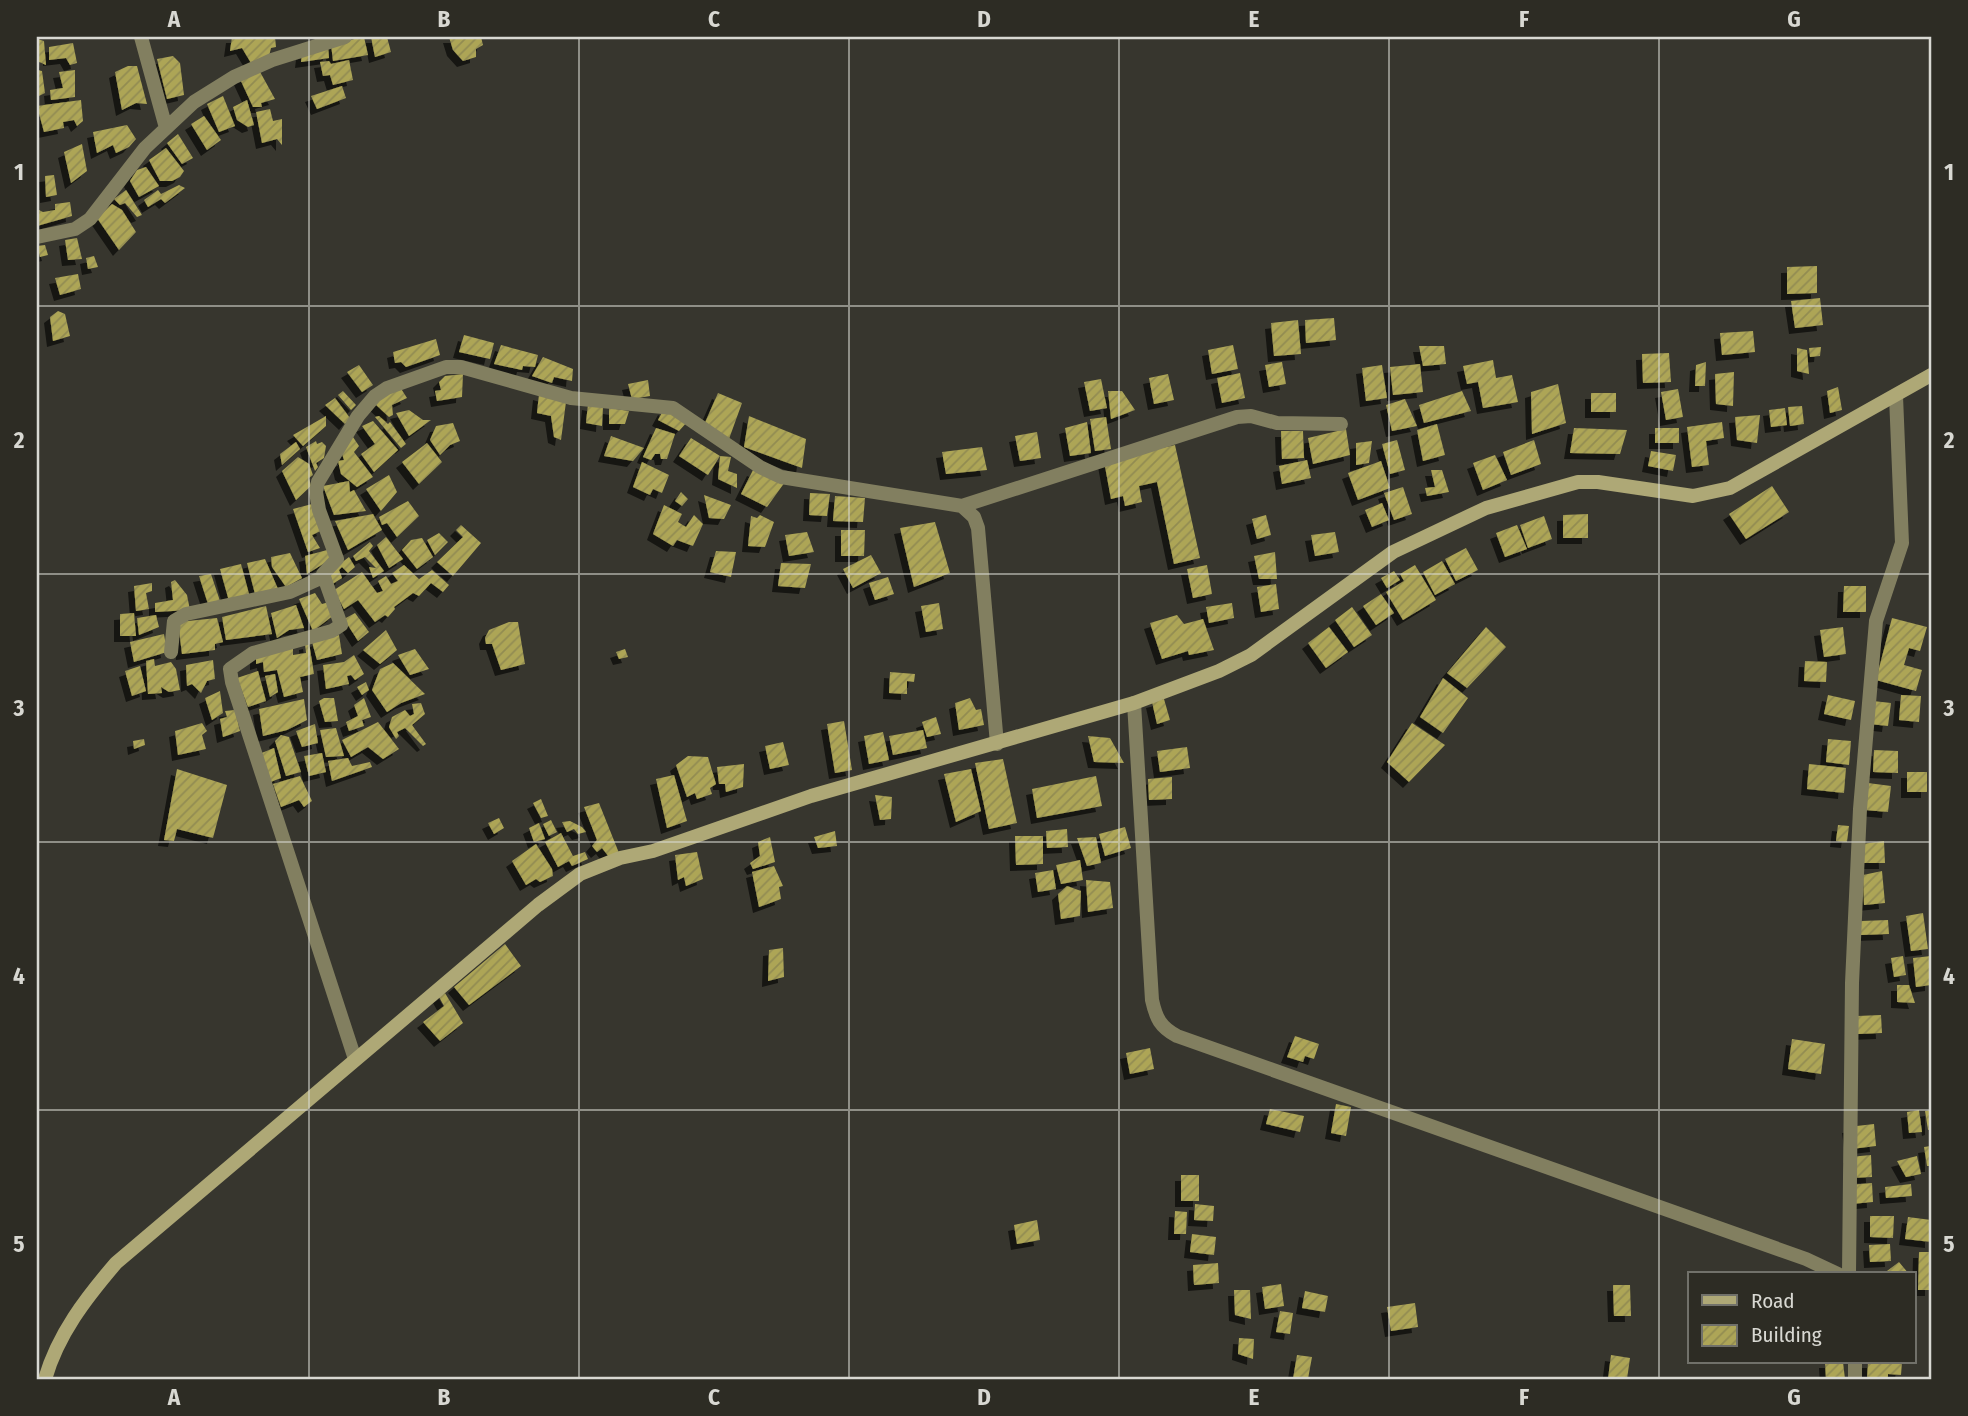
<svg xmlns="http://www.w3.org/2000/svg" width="1968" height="1416" font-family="'Fira Sans Condensed',sans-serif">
<defs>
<pattern id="building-hatch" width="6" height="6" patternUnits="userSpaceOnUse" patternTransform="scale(1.75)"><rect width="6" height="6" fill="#ada557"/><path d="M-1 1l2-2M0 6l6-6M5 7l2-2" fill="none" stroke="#928c51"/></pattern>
<filter id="shadow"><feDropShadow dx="-6" dy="6" stdDeviation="0" flood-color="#0009"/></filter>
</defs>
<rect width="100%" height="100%" fill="#37362e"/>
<path fill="url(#building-hatch)" filter="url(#shadow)" d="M 232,37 L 275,37 L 276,47 L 271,48 L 269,56 L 251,63 L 242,48 L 230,51 Z
M 364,37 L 368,55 L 333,61 L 331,44 Z
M 371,37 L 387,37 L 391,52 L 375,57 Z
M 449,37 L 481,37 L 483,45 L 476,49 L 476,57 L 463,61 L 453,50 Z
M 37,39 L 44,41 L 46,65 L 37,61 Z
M 73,43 L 77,63 L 70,65 L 66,58 L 49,60 L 49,47 Z
M 328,45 L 329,58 L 301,62 L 302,54 Z
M 173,56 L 180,63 L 184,95 L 167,99 L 157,59 Z
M 349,60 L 353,80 L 333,85 L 330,75 L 323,76 L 320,62 L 329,61 L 331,64 Z
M 128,66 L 137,66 L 147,104 L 136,103 L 122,110 L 115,72 Z
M 37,70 L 42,71 L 45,93 L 37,97 Z
M 75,70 L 75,97 L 51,100 L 50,90 L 63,88 L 59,72 Z
M 259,70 L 275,99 L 261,103 L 262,107 L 253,107 L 240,79 Z
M 342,86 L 346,98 L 317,109 L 311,96 Z
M 223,96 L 235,126 L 219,132 L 207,104 Z
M 81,100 L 83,121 L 77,126 L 74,120 L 63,122 L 64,128 L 44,132 L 37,106 Z
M 247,100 L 254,125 L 248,127 L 237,120 L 233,107 Z
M 270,109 L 273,121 L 282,119 L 282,145 L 277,139 L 262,143 L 256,112 Z
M 204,116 L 221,140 L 207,150 L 191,124 Z
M 127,125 L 136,139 L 129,147 L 116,153 L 113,145 L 97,153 L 93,132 Z
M 178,134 L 193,158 L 182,164 L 167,143 Z
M 82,144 L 87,171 L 71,183 L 64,152 Z
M 166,148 L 184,171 L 180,177 L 172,181 L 160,181 L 149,160 Z
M 146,167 L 159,186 L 139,197 L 130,181 L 137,170 Z
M 54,175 L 57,195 L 46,197 L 45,176 Z
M 179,185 L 185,188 L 165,203 L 161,199 L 148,207 L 144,200 L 158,190 L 161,194 Z
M 126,190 L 142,215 L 137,217 L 125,203 L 120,205 L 114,199 Z
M 70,202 L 72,216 L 37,226 L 37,209 L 43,212 L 55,210 L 55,204 Z
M 112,204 L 122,210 L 136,232 L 119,250 L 97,218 Z
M 77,238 L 82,259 L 68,260 L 65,240 Z
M 45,245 L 48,255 L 40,257 L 37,246 Z
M 94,256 L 98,267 L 88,269 L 86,258 Z
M 1817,266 L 1817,293 L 1787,294 L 1787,267 Z
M 78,274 L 81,289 L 60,295 L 55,278 Z
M 1820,298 L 1823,325 L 1795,328 L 1791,301 Z
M 58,311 L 65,314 L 70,336 L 53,341 L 50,317 Z
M 1334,318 L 1336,340 L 1306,343 L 1305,320 Z
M 1298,320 L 1301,354 L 1274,356 L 1271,323 Z
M 1753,331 L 1755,352 L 1722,355 L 1720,333 Z
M 464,335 L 494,343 L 490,359 L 459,352 Z
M 436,339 L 440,355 L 406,367 L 401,362 L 395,363 L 393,352 Z
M 501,345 L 538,355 L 535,367 L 523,366 L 522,370 L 494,364 Z
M 1233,345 L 1238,369 L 1212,374 L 1208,350 Z
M 1419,346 L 1444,346 L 1446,364 L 1423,366 Z
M 1821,347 L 1820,356 L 1810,357 L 1809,348 Z
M 1797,348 L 1807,350 L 1809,374 L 1797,371 Z
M 1669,353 L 1671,382 L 1643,383 L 1642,354 Z
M 543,357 L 573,369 L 572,381 L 554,377 L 552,383 L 532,376 Z
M 1493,360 L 1496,378 L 1512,375 L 1518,402 L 1483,408 L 1478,382 L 1467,384 L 1463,366 Z
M 1282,362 L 1286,384 L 1269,387 L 1265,365 Z
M 1706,362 L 1705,386 L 1695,386 L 1696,365 Z
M 1420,364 L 1423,392 L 1393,395 L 1390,367 Z
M 359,365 L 373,385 L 362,392 L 347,372 Z
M 1382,365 L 1387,398 L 1366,401 L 1362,368 Z
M 1734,372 L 1733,406 L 1716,404 L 1715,374 Z
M 1240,373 L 1245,398 L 1222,403 L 1217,378 Z
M 463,374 L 462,397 L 437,401 L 435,391 L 441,390 L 439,382 L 445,376 Z
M 1168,374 L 1174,400 L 1154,404 L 1149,378 Z
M 1101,379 L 1107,408 L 1090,411 L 1084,382 Z
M 648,380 L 650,396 L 632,399 L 628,384 Z
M 1558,384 L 1566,423 L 1532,434 L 1531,392 Z
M 400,387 L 407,398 L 392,405 L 393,415 L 389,417 L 374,403 Z
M 1838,387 L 1842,410 L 1830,413 L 1827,391 Z
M 1678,389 L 1683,417 L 1666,420 L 1661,392 Z
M 343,391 L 356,405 L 351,410 L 338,395 Z
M 1108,391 L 1122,391 L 1135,410 L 1111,419 Z
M 1462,391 L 1471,411 L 1424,423 L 1419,405 Z
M 718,393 L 742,403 L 729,439 L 704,425 Z
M 1591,393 L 1616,393 L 1616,412 L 1591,412 Z
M 539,394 L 566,402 L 561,440 L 554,437 L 551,416 L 537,413 Z
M 335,398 L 350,418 L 345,424 L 325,405 Z
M 1405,399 L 1417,426 L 1392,431 L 1386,405 Z
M 588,404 L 603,407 L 602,426 L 586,423 Z
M 1802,406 L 1804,424 L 1790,426 L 1788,407 Z
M 609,408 L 629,411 L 625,424 L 609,424 Z
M 1785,408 L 1787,425 L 1771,427 L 1769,410 Z
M 664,409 L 688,421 L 679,431 L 658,420 Z
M 409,410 L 423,420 L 431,420 L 409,436 L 396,413 Z
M 1760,415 L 1757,443 L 1737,440 L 1735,417 Z
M 326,416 L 326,426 L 303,446 L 293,435 Z
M 379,416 L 388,424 L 390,422 L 406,444 L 401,448 L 375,417 Z
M 749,416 L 806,439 L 802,468 L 744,447 Z
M 1106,417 L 1111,449 L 1095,451 L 1090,419 Z
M 373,421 L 398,450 L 374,472 L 361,454 L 375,444 L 362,426 Z
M 1087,422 L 1091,453 L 1070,456 L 1065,428 Z
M 1722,422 L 1724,438 L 1706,441 L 1709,465 L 1692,467 L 1687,427 Z
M 453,423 L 460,441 L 450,445 L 440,455 L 430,440 L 436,426 Z
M 1437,424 L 1445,455 L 1423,461 L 1417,430 Z
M 656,428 L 675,434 L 667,459 L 661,459 L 660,454 L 655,454 L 651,460 L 643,457 Z
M 1574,428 L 1627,430 L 1620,454 L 1570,453 Z
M 1655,428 L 1679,428 L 1679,443 L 1655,443 Z
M 1346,429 L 1350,455 L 1313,464 L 1308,438 Z
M 1281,431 L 1303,431 L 1304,458 L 1282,459 Z
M 1037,432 L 1041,458 L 1020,461 L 1015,436 Z
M 351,434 L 359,446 L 354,452 L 373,477 L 357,487 L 341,474 L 338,461 L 344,460 L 341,451 Z
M 611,436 L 644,448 L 633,461 L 604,456 Z
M 691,438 L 720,456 L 708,475 L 679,456 Z
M 1397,440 L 1405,470 L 1390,474 L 1382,444 Z
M 1534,440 L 1541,464 L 1511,475 L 1503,452 Z
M 316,441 L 317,444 L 322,442 L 326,446 L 324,458 L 316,463 L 318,467 L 315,471 L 306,447 Z
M 1372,441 L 1369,463 L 1356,465 L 1356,443 Z
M 296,442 L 300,449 L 282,465 L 280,454 Z
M 427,443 L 442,462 L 419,484 L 402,462 Z
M 1175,445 L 1200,558 L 1174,564 L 1157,482 L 1139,486 L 1142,502 L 1125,506 L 1123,496 L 1111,499 L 1104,461 Z
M 982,447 L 987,470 L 946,474 L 942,452 Z
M 1651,451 L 1676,455 L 1673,471 L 1648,466 Z
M 1495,455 L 1507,480 L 1483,490 L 1473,463 Z
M 720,456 L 731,457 L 728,471 L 737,474 L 737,488 L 718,479 Z
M 298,457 L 309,464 L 313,475 L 309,478 L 311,486 L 296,500 L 282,471 Z
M 1307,460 L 1311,478 L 1282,484 L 1279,466 Z
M 1381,461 L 1390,488 L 1358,500 L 1348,473 Z
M 642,462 L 669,475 L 662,493 L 653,489 L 650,495 L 633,487 Z
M 753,470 L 785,482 L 767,507 L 741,494 Z
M 1431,470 L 1442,470 L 1449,492 L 1427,496 L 1425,488 L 1435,487 Z
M 389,475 L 397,492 L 381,511 L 366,489 Z
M 349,481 L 350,492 L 354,490 L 366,511 L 334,515 L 323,486 Z
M 1772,486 L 1789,512 L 1746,539 L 1729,514 Z
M 1403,487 L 1412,514 L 1394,520 L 1384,493 Z
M 681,492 L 688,499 L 682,506 L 675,501 Z
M 810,493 L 830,494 L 827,516 L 809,515 Z
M 704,495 L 731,505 L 724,519 L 709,518 Z
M 835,496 L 865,498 L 863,522 L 833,521 Z
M 408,501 L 419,516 L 397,537 L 387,523 L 382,525 L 379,517 Z
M 1382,503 L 1389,520 L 1372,527 L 1365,510 Z
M 312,504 L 323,530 L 312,535 L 320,548 L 308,552 L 293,509 Z
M 664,505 L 682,514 L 678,522 L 686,527 L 694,515 L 703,524 L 693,546 L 677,540 L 673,546 L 653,534 Z
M 373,514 L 382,530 L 348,550 L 335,521 Z
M 1588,514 L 1588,538 L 1563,538 L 1563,515 Z
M 760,515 L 774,522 L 765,547 L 748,546 L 751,516 L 757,518 Z
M 1266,515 L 1271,535 L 1257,539 L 1252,519 Z
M 1544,516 L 1552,539 L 1528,548 L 1520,525 Z
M 935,522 L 950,573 L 914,587 L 900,528 Z
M 461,525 L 481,543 L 453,576 L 437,562 L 463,537 L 456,530 Z
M 1517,525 L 1527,549 L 1505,557 L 1496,533 Z
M 841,530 L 865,530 L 864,556 L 841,556 Z
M 807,532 L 814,552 L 789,556 L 785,535 Z
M 1335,532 L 1339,552 L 1315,556 L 1311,535 Z
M 439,533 L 448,542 L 435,555 L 427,540 Z
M 386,537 L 403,559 L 389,568 L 377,545 Z
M 422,538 L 433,557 L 417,569 L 402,550 L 411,540 Z
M 370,542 L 373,546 L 369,551 L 384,571 L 373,578 L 369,567 L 376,568 L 365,557 L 356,561 L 353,556 Z
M 1466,548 L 1478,570 L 1456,581 L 1445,559 Z
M 327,550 L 331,559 L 307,574 L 305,556 Z
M 716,551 L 736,552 L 731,577 L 710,572 Z
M 1275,552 L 1277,579 L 1259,579 L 1254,556 Z
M 290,553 L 302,578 L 286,587 L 272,567 L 271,557 Z
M 871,555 L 881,573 L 853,588 L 843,569 Z
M 349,557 L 355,567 L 348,573 L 342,567 L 339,570 L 342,578 L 331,585 L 328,573 Z
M 265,559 L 278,589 L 255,594 L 247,563 Z
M 1442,561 L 1455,584 L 1435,595 L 1423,572 Z
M 781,563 L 811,564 L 805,588 L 778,586 Z
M 241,564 L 249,594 L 229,601 L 220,569 Z
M 404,565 L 419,579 L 432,570 L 449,585 L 443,592 L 431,583 L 419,596 L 413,593 L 394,607 L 395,609 L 388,617 L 385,615 L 375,622 L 358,600 L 344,609 L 334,590 L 362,572 L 377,593 L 383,591 L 378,581 L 386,576 L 391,584 L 398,581 L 392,573 Z
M 1207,565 L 1212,594 L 1193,598 L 1187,569 Z
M 1415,565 L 1436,600 L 1403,620 L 1386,592 L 1404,581 L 1400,574 Z
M 1394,571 L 1400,580 L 1387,588 L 1381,578 Z
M 211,574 L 221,604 L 209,607 L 199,576 Z
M 888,577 L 894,594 L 875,600 L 869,583 Z
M 175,580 L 187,595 L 190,610 L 155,612 L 155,603 L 173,600 L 171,582 Z
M 152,583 L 152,591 L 146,593 L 149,609 L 136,611 L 134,586 Z
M 1276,584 L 1279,609 L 1261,612 L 1257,587 Z
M 1844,586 L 1866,586 L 1866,612 L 1843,612 Z
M 315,593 L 322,604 L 329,602 L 334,615 L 313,631 L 299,599 Z
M 1381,594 L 1394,613 L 1376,625 L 1363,606 Z
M 939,603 L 943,629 L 926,632 L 921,606 Z
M 1232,603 L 1234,618 L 1209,623 L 1206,607 Z
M 296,605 L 304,628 L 289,630 L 277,638 L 271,613 Z
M 266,606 L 272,634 L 226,640 L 222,617 Z
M 1352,607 L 1372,635 L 1354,647 L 1335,620 Z
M 134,613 L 136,636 L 120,636 L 120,614 Z
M 355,613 L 369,632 L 358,641 L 344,619 Z
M 156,615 L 159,627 L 139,635 L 137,618 Z
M 1177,615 L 1184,624 L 1203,619 L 1214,650 L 1189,655 L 1188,651 L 1162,659 L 1150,623 Z
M 217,618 L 223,642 L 215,644 L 215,650 L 182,654 L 178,622 Z
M 1892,618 L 1927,627 L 1920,651 L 1909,648 L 1904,665 L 1922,670 L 1916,691 L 1876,680 Z
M 509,622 L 518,622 L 525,664 L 501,670 L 492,644 L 486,644 L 485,638 L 489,630 Z
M 1329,627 L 1348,652 L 1326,668 L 1308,643 Z
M 1486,627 L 1506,647 L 1467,688 L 1447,673 Z
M 1843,627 L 1846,654 L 1824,657 L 1820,630 Z
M 386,630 L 397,650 L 380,664 L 363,650 Z
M 164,634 L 167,652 L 134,662 L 130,642 Z
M 339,635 L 342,654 L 317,660 L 312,642 Z
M 309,643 L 314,674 L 300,677 L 303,692 L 284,697 L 277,670 L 264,672 L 263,662 L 256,664 L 256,655 L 293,646 L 293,655 L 306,653 L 305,644 Z
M 415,649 L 429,669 L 410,675 L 398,655 Z
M 625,649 L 628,657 L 619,659 L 616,652 Z
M 354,655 L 364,674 L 355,680 L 351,675 L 347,676 L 349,684 L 326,689 L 323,665 L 344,662 Z
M 154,659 L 155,666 L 171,662 L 176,669 L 180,690 L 169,692 L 161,687 L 162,693 L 148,694 L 146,661 Z
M 213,660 L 215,679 L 207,681 L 201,693 L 192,684 L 187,686 L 186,665 Z
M 1805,661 L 1827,662 L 1826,682 L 1804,681 Z
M 393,663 L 425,694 L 401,703 L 387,712 L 372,690 L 380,669 Z
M 140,666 L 146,691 L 132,696 L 125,671 Z
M 258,671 L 266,701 L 248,707 L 237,678 Z
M 890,672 L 915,674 L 914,682 L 907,681 L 907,694 L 889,693 Z
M 275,674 L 278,692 L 270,697 L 265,676 Z
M 1443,678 L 1468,698 L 1443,733 L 1420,717 Z
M 366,682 L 369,690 L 362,695 L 357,687 Z
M 220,691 L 223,713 L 212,720 L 205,698 Z
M 1828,695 L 1855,701 L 1851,720 L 1824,714 Z
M 1901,695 L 1921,696 L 1919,722 L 1899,720 Z
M 324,698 L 334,698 L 338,721 L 325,722 L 319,701 Z
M 364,698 L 371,717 L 362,720 L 364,726 L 349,731 L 346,722 L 358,716 L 354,705 Z
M 970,698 L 976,710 L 981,709 L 984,725 L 959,730 L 955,703 Z
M 304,699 L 307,720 L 287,730 L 263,736 L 259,709 Z
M 1164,699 L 1170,720 L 1157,724 L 1152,702 Z
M 1873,701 L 1891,703 L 1888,726 L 1870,724 Z
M 421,703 L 425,714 L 412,725 L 426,744 L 423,746 L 405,728 L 397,732 L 399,736 L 396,739 L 389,727 L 392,717 L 405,710 L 410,716 L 414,714 L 412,704 Z
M 235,710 L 240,731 L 223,737 L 220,719 L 227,717 L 225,711 Z
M 936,717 L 941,734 L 927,737 L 922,722 Z
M 844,721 L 852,770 L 835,773 L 827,724 Z
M 378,722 L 399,749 L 383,759 L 368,747 L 351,757 L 342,740 Z
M 202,723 L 207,731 L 202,735 L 206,749 L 178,755 L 175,731 Z
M 1412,723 L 1445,745 L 1409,782 L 1387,762 Z
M 315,724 L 318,743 L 302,747 L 296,731 Z
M 336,728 L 344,756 L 326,757 L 320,730 Z
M 923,730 L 927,748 L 893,755 L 889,736 Z
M 883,732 L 889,760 L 869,764 L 864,736 Z
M 281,735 L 289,737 L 301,772 L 286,776 L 275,741 Z
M 1088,736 L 1110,738 L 1124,763 L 1094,762 Z
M 144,739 L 145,745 L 134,749 L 133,741 Z
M 1828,739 L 1851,741 L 1849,765 L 1826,762 Z
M 783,742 L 789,765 L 770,769 L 765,746 Z
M 1187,747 L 1190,768 L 1160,772 L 1157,751 Z
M 274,748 L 281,778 L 268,783 L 259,754 Z
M 1874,750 L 1898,751 L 1898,773 L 1873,772 Z
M 322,753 L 326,772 L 309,776 L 304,756 Z
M 688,756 L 708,757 L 716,784 L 710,788 L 712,794 L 697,799 L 695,793 L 687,797 L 676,765 Z
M 348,758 L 352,766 L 370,762 L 372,767 L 332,781 L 328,761 Z
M 1003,759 L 1017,823 L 989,829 L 975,763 Z
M 744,764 L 743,787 L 726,792 L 725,784 L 719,784 L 717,767 Z
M 1809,764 L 1846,768 L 1844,793 L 1807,789 Z
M 177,769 L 227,785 L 213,838 L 177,829 L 174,841 L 164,840 Z
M 971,769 L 981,811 L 956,822 L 944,774 Z
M 1907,772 L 1927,772 L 1927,792 L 1907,792 Z
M 674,775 L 687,821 L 667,828 L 656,779 Z
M 300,776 L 312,801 L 304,807 L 299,800 L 281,807 L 273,784 Z
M 1096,776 L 1102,806 L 1037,818 L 1032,789 Z
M 1172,777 L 1172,799 L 1149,800 L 1148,779 Z
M 1868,783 L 1891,786 L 1888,812 L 1865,810 Z
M 875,795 L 892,797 L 891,819 L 880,820 Z
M 541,799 L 548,816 L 541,818 L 533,803 Z
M 599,803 L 619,853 L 609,857 L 602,848 L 597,852 L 592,846 L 597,840 L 584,807 Z
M 499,818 L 504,828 L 494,834 L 488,823 Z
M 551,820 L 557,832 L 549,836 L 543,824 Z
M 570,821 L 582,827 L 586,832 L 578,834 L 574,829 L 567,832 L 562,822 Z
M 539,823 L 545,839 L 534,842 L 529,828 Z
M 1838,825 L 1849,826 L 1847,842 L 1836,841 Z
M 1125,827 L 1131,848 L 1105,856 L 1099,834 Z
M 1067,829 L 1068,847 L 1047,848 L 1046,831 Z
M 835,831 L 837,846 L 818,848 L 814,837 Z
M 561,833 L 573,856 L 585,852 L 588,859 L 572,866 L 569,861 L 558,867 L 545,842 Z
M 1015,836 L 1043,836 L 1043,864 L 1016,865 Z
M 770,837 L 775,862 L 753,869 L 750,863 L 760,856 L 758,842 Z
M 1096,837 L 1101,863 L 1087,866 L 1077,838 Z
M 1884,841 L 1885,863 L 1862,863 L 1862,844 Z
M 536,844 L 552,869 L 553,876 L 540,882 L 536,879 L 526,885 L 512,861 Z
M 697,852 L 703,879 L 686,886 L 684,877 L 678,880 L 675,855 Z
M 1080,860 L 1083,880 L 1061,884 L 1056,865 Z
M 774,866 L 783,886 L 779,887 L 781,899 L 759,907 L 752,872 Z
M 1053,870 L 1056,889 L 1038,892 L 1035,873 Z
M 1882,871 L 1885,903 L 1864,905 L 1863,875 Z
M 1086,880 L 1110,882 L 1113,908 L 1088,912 Z
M 1067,886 L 1081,891 L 1080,916 L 1061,919 L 1058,894 Z
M 1923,913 L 1928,949 L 1911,951 L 1906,916 Z
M 1888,920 L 1889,934 L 1861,935 L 1861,921 Z
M 505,944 L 521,966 L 469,1005 L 454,987 Z
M 783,948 L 784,977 L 768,981 L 769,950 Z
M 1903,956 L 1906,975 L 1894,977 L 1891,958 Z
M 1931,956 L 1931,985 L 1916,987 L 1913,958 Z
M 1897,985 L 1909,985 L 1915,1003 L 1897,1002 Z
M 445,993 L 463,1023 L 440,1041 L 423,1022 L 444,1006 L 439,997 Z
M 1881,1015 L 1882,1033 L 1858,1034 L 1857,1016 Z
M 1295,1036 L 1319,1044 L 1314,1059 L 1305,1056 L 1303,1062 L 1287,1057 Z
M 1792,1039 L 1825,1044 L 1821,1074 L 1788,1069 Z
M 1150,1048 L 1154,1069 L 1130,1074 L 1126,1053 Z
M 1336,1104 L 1351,1107 L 1346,1136 L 1331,1133 Z
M 1270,1109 L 1304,1116 L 1300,1132 L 1266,1124 Z
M 1919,1110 L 1922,1132 L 1909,1133 L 1907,1112 Z
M 1931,1110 L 1931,1129 L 1928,1130 L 1925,1111 Z
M 1874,1124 L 1876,1146 L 1851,1149 L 1848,1127 Z
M 1931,1146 L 1931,1166 L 1927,1166 L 1924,1147 Z
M 1871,1155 L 1872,1177 L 1851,1178 L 1849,1157 Z
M 1917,1156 L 1921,1174 L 1906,1177 L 1897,1161 Z
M 1181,1175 L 1199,1175 L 1199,1201 L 1181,1201 Z
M 1872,1183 L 1873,1202 L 1851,1204 L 1849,1185 Z
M 1911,1184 L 1912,1196 L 1886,1198 L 1885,1187 Z
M 1195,1204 L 1214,1206 L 1213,1221 L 1194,1220 Z
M 1175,1211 L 1187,1212 L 1186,1234 L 1174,1234 Z
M 1870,1216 L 1894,1216 L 1893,1238 L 1870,1237 Z
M 1908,1217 L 1931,1220 L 1931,1242 L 1905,1239 Z
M 1037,1220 L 1040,1240 L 1017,1244 L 1014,1225 Z
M 1192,1234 L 1216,1237 L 1214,1255 L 1190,1252 Z
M 1890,1244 L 1891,1261 L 1870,1262 L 1869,1245 Z
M 1919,1252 L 1931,1252 L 1931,1290 L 1918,1290 Z
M 1899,1262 L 1909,1274 L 1883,1274 Z
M 1218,1263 L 1219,1283 L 1194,1285 L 1193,1265 Z
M 1281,1284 L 1284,1306 L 1265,1309 L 1262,1287 Z
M 1613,1285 L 1630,1285 L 1631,1316 L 1614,1316 Z
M 1234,1290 L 1250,1290 L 1251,1319 L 1235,1315 Z
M 1305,1291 L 1328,1296 L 1325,1312 L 1302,1308 Z
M 1415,1303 L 1418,1327 L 1391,1331 L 1387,1307 Z
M 1280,1311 L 1293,1313 L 1290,1334 L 1276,1332 Z
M 1239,1338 L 1254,1339 L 1253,1359 L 1238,1354 Z
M 1297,1355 L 1312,1357 L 1308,1379 L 1293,1379 Z
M 1611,1355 L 1630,1358 L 1627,1379 L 1608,1379 Z
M 1825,1362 L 1843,1362 L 1845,1379 L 1826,1379 Z
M 1868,1362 L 1902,1362 L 1901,1375 L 1888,1374 L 1888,1379 L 1867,1379 Z"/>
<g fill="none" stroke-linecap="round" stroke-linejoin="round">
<path stroke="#827f60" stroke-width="14" d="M 141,37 L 166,128
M 37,237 L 75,229 L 90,219 L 145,148 L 194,102 L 234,77 L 272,60 L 345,37
M 962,506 L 1237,417 L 1251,416 L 1277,423 L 1341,424
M 171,652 L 174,621 L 186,614 L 290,592 L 323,577
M 1134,703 L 1152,1000 C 1156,1018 1160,1027 1177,1036 L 1806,1259 L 1838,1274
M 355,1059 L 232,682 L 230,669 L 253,653 L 332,631 L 341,625 L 323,574 L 337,559 L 319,510 L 316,492 L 318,482 L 358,416 L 375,396 L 387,388 L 446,367 L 461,367 L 571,398 L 673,408 L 760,467 L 781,477 L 962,506 L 974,517 L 978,528 L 997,744
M 1849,1274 L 1852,983 L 1860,809 L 1876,621 L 1902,543 L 1896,396
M 1855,1362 L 1855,1379"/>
<path stroke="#aea876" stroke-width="14" d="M 45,1379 C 58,1334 86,1298 116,1263 L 538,905 L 580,874 L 620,858 L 653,851 L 811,796 L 1134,703 L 1219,671 L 1251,655 L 1393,552 L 1486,508 L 1578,482 L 1598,482 L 1693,496 L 1730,488 L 1931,375"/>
</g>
<path fill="none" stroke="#d8d8d2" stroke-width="2" stroke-opacity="0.55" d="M 309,37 L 309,1379M 579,37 L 579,1379M 849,37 L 849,1379M 1119,37 L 1119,1379M 1389,37 L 1389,1379M 1659,37 L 1659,1379M 37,306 L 1931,306M 37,574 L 1931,574M 37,842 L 1931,842M 37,1110 L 1931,1110"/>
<rect width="1968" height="1416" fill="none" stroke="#2d2c24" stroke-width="77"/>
<rect x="1688" y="1272" width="228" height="91" fill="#2d2c24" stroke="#71716a" stroke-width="2"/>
<rect x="1702" y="1295" width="35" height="10" fill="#aea876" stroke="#71716a" stroke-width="2"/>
<text x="1751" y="1308" font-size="21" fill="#d8d8d2">Road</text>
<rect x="1702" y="1325" width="35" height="21" fill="url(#building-hatch)" stroke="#71716a" stroke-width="2"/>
<text x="1751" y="1342" font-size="21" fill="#d8d8d2">Building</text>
<rect x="38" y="38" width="1892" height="1340" fill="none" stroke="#d8d8d2" stroke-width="2.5"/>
<g font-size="23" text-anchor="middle" font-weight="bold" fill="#d8d8d2">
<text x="174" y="27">A</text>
<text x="444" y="27">B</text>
<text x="714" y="27">C</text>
<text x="984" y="27">D</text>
<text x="1254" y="27">E</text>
<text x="1524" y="27">F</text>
<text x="1794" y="27">G</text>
<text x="19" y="180">1</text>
<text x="1949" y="180">1</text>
<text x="19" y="448">2</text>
<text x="1949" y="448">2</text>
<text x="19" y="716">3</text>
<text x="1949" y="716">3</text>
<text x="19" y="984">4</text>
<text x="1949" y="984">4</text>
<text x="19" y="1252">5</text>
<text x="1949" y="1252">5</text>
<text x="174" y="1405">A</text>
<text x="444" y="1405">B</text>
<text x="714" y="1405">C</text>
<text x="984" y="1405">D</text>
<text x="1254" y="1405">E</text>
<text x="1524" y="1405">F</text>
<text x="1794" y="1405">G</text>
</g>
</svg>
